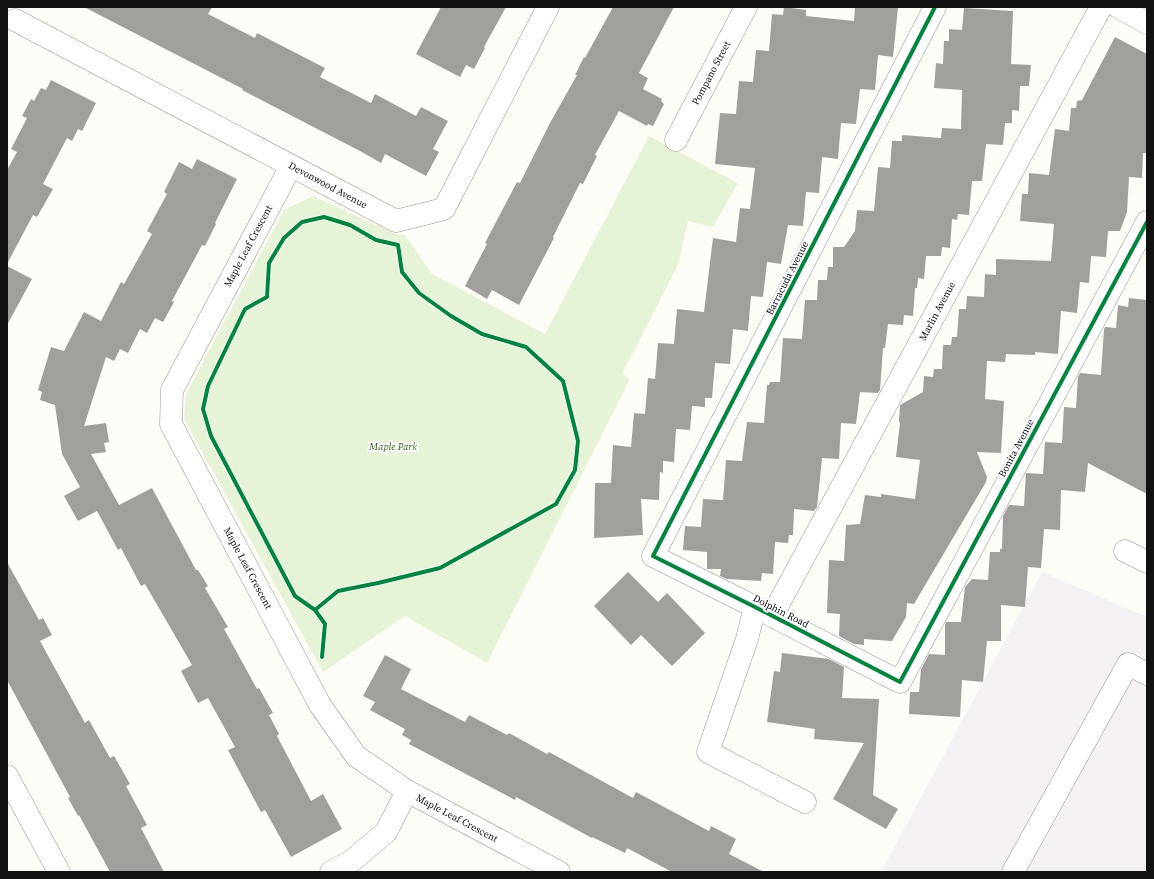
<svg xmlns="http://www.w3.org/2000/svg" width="1154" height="879" font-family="'Source Serif 4',serif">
<rect width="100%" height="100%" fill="#fdfcf7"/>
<path fill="#f5f0f3" d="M 1042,572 L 1147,617 L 1147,872 L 881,872 Z"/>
<path fill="#e7f3d7" d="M 649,136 L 738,183 L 713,227 L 688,221 L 678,265 L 622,374 L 630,379 L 487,663 L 405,616 L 323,672 L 184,419 L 186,394 L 284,210 L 313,196 L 395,234 L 405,235 L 432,274 L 545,334 Z"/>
<path fill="#a19f9c" d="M 84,7 L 212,7 L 208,14 L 255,38 L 257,33 L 325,68 L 320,77 L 371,103 L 375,94 L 416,116 L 421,107 L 448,121 L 433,149 L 439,152 L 426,176 L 385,154 L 381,163 L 360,151 L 242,90 L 243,89 Z
M 441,7 L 506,7 L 484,47 L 485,48 L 474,69 L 466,65 L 460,77 L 416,54 Z
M 613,7 L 674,7 L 639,73 L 648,78 L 643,89 L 662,99 L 661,101 L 664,104 L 653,126 L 648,124 L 647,126 L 619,111 L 595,155 L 597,156 L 583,184 L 580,183 L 553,237 L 554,238 L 519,305 L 492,290 L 487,299 L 465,286 L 487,244 L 485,243 L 517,182 L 520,183 L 550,123 L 577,75 L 575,75 L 584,57 L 585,58 Z
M 784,7 L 806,10 L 806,16 L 854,21 L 855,7 L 898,7 L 893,57 L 878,55 L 875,90 L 860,89 L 856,124 L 841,123 L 838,159 L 822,157 L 819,193 L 806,192 L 803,226 L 788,225 L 781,264 L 767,262 L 763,297 L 751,296 L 748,331 L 733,329 L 730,364 L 715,363 L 712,398 L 705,398 L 705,407 L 692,406 L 690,430 L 676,429 L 674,462 L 663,461 L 663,473 L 660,472 L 659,500 L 641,499 L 643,535 L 594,538 L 595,483 L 611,483 L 613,445 L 631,447 L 634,413 L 645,414 L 648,378 L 655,379 L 658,343 L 674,344 L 677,309 L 704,312 L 713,238 L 736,242 L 740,208 L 750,209 L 755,168 L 715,164 L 720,113 L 736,114 L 739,81 L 753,82 L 756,50 L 769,51 L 772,14 L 783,15 Z
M 964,8 L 1013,11 L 1011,64 L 1031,65 L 1029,86 L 1020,86 L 1019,111 L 1012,110 L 1012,123 L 1005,123 L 1003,145 L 986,144 L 982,181 L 972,181 L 969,215 L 958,214 L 957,220 L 952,219 L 950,248 L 942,247 L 941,256 L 926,256 L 924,279 L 918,278 L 917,288 L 915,288 L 913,316 L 904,315 L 903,325 L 888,324 L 885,348 L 883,348 L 880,390 L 878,393 L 860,392 L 856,424 L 841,423 L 839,459 L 822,458 L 817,507 L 814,511 L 794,509 L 793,535 L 789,535 L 788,543 L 775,542 L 773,574 L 762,573 L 761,581 L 727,579 L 720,576 L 721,569 L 707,569 L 707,552 L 683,550 L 685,526 L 701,527 L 703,499 L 723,500 L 726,460 L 742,461 L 747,422 L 764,423 L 767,385 L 769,385 L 770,382 L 780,382 L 783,338 L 802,339 L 805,300 L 817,300 L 818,280 L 827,280 L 828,267 L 833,267 L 833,247 L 844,247 L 855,231 L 857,210 L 874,211 L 878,167 L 890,168 L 892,141 L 902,141 L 902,135 L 941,138 L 942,128 L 961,129 L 962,90 L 934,88 L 936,63 L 943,64 L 944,41 L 949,41 L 949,29 L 962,30 Z
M 1115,37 L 1147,54 L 1147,153 L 1143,153 L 1142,178 L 1129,177 L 1127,212 L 1120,231 L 1108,231 L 1106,257 L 1091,256 L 1089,283 L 1080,282 L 1077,313 L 1061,311 L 1058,354 L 1035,352 L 1035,355 L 1006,354 L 1005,362 L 987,361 L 985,399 L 1004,401 L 1001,453 L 977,452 L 987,477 L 986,482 L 914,604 L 907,603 L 906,617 L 892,641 L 864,639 L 864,645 L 854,644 L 839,636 L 840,614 L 827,613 L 829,560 L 844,561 L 846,525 L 860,524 L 865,495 L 881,497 L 881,494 L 915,499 L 920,460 L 896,457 L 900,423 L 899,422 L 900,405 L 923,392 L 924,376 L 933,377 L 934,369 L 942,369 L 943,345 L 951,345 L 952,337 L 957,337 L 959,309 L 966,309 L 967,296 L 984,297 L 985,274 L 996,275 L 996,259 L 1051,261 L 1054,224 L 1020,221 L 1022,194 L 1028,194 L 1029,173 L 1049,175 L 1055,129 L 1069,131 L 1071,108 L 1076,108 L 1077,101 L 1082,100 Z
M 51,80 L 96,103 L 82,131 L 78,129 L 72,141 L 67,138 L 43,184 L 53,189 L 37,217 L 33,215 L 7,264 L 7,170 L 17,152 L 11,149 L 27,118 L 22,116 L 31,99 L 34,101 L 41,88 L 46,90 Z
M 197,159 L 237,179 L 215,223 L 216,224 L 205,246 L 202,245 L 172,301 L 174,302 L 163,322 L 155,318 L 147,333 L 140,329 L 128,353 L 120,349 L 114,361 L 106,357 L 84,426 L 106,423 L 109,442 L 104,443 L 106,452 L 91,454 L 119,505 L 152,488 L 196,570 L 198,570 L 208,586 L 205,588 L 228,627 L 224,629 L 257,689 L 259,688 L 273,713 L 269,715 L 279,734 L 277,736 L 311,801 L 323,794 L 342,829 L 291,857 L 265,810 L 261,812 L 228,750 L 235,747 L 208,698 L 198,703 L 181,671 L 192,665 L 145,584 L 141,586 L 121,548 L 118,550 L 97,511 L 78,521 L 64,496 L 80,487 L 62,454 L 55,405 L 40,400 L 42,392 L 38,390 L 51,347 L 64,351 L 84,312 L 101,321 L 121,282 L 124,284 L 152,234 L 147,231 L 167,194 L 164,192 L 179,162 L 192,169 Z
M 7,266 L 32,279 L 7,325 Z
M 1129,298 L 1147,300 L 1147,494 L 1088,463 L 1085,492 L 1061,490 L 1060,530 L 1044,529 L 1041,568 L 1028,567 L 1025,607 L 1001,605 L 1001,641 L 987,641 L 983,682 L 962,680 L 960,717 L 909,714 L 910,692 L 919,692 L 921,669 L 929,654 L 945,655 L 945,625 L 946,622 L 961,622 L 965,587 L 972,579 L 988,580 L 990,552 L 1000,552 L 1000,549 L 1002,549 L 1003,516 L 1009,505 L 1024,506 L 1026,473 L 1043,474 L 1045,442 L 1062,443 L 1064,407 L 1076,408 L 1078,377 L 1080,373 L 1101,375 L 1104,329 L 1105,327 L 1116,328 L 1118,305 L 1128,307 Z
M 7,562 L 39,620 L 43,618 L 52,635 L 40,641 L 85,723 L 89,720 L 110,758 L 114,756 L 130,784 L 126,786 L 147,825 L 141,828 L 164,872 L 110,872 L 79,815 L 78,816 L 68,798 L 70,797 L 7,680 Z
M 628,572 L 658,602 L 667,593 L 705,633 L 672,666 L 641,635 L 631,645 L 594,606 Z
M 782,653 L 829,659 L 844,667 L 842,698 L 879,699 L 873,795 L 898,809 L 886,829 L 833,799 L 864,743 L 814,739 L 815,729 L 767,722 L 774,671 L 780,672 Z
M 385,655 L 411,669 L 401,689 L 465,722 L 469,715 L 507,735 L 509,733 L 547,754 L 549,752 L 633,798 L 636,792 L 709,831 L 711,826 L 736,839 L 729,854 L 764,872 L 672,872 L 627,848 L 625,853 L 592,837 L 592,838 L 516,797 L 515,800 L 409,744 L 411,740 L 402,735 L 405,729 L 370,710 L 375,702 L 363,696 Z"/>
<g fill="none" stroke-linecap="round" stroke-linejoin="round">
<defs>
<path id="minor" d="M 935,7 L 653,556 L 755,607 L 900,682 L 1147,222
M 1118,7 L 1147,23
M 15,20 L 396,221 L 444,209 L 548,7
M 676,140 L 746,7
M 291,166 L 172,390 L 171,424 L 320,705 L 356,756 L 407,791 L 559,872
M 1125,551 L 1147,562
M 755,607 L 747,639 L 708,752 L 805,802
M 772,616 L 1101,7
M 7,776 L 59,872
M 331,872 L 353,860 L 386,832 L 407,791
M 1013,872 L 1128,664 L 1147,674"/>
</defs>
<use href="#minor" stroke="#979795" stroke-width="23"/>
<use href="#minor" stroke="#fffffe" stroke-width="22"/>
<defs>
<path id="cycleway" d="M 935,7 L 653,556 L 755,607 L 900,682 L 1147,222
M 324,217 L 350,225 L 376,240 L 398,245 L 402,272 L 419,293 L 451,316 L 482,334 L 526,347 L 563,381 L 578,441 L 575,470 L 556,504 L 440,568 L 378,583 L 338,591 L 315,610 L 295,596 L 211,436 L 203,409 L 208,386 L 245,309 L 267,297 L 269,263 L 284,238 L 302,222 Z
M 315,610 L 325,624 L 322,657"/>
</defs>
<use href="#cycleway" stroke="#fff" stroke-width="6"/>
<use href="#cycleway" stroke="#00873e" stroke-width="4"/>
</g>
<g text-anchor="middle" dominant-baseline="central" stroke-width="4" stroke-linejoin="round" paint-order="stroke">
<g font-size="10" fill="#111" stroke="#fff">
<text transform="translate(711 73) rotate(-62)">Pompano Street</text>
<text transform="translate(328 185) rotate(28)">Devonwood Avenue</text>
<text transform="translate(248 246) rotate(-62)">Maple Leaf Crescent</text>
<text transform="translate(787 278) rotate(-63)">Barracuda Avenue</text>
<text transform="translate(937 311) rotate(-62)">Marlin Avenue</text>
<text transform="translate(1016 448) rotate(-62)">Bonita Avenue</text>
<text transform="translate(248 568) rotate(62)">Maple Leaf Crescent</text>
<text transform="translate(781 611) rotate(27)">Dolphin Road</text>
<text transform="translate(457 818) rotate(28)">Maple Leaf Crescent</text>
</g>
<g font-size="10" font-style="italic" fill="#2f6b1f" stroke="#fff">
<text x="393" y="446">Maple Park</text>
</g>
</g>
<rect width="1154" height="879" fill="none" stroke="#111111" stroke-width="16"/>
</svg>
